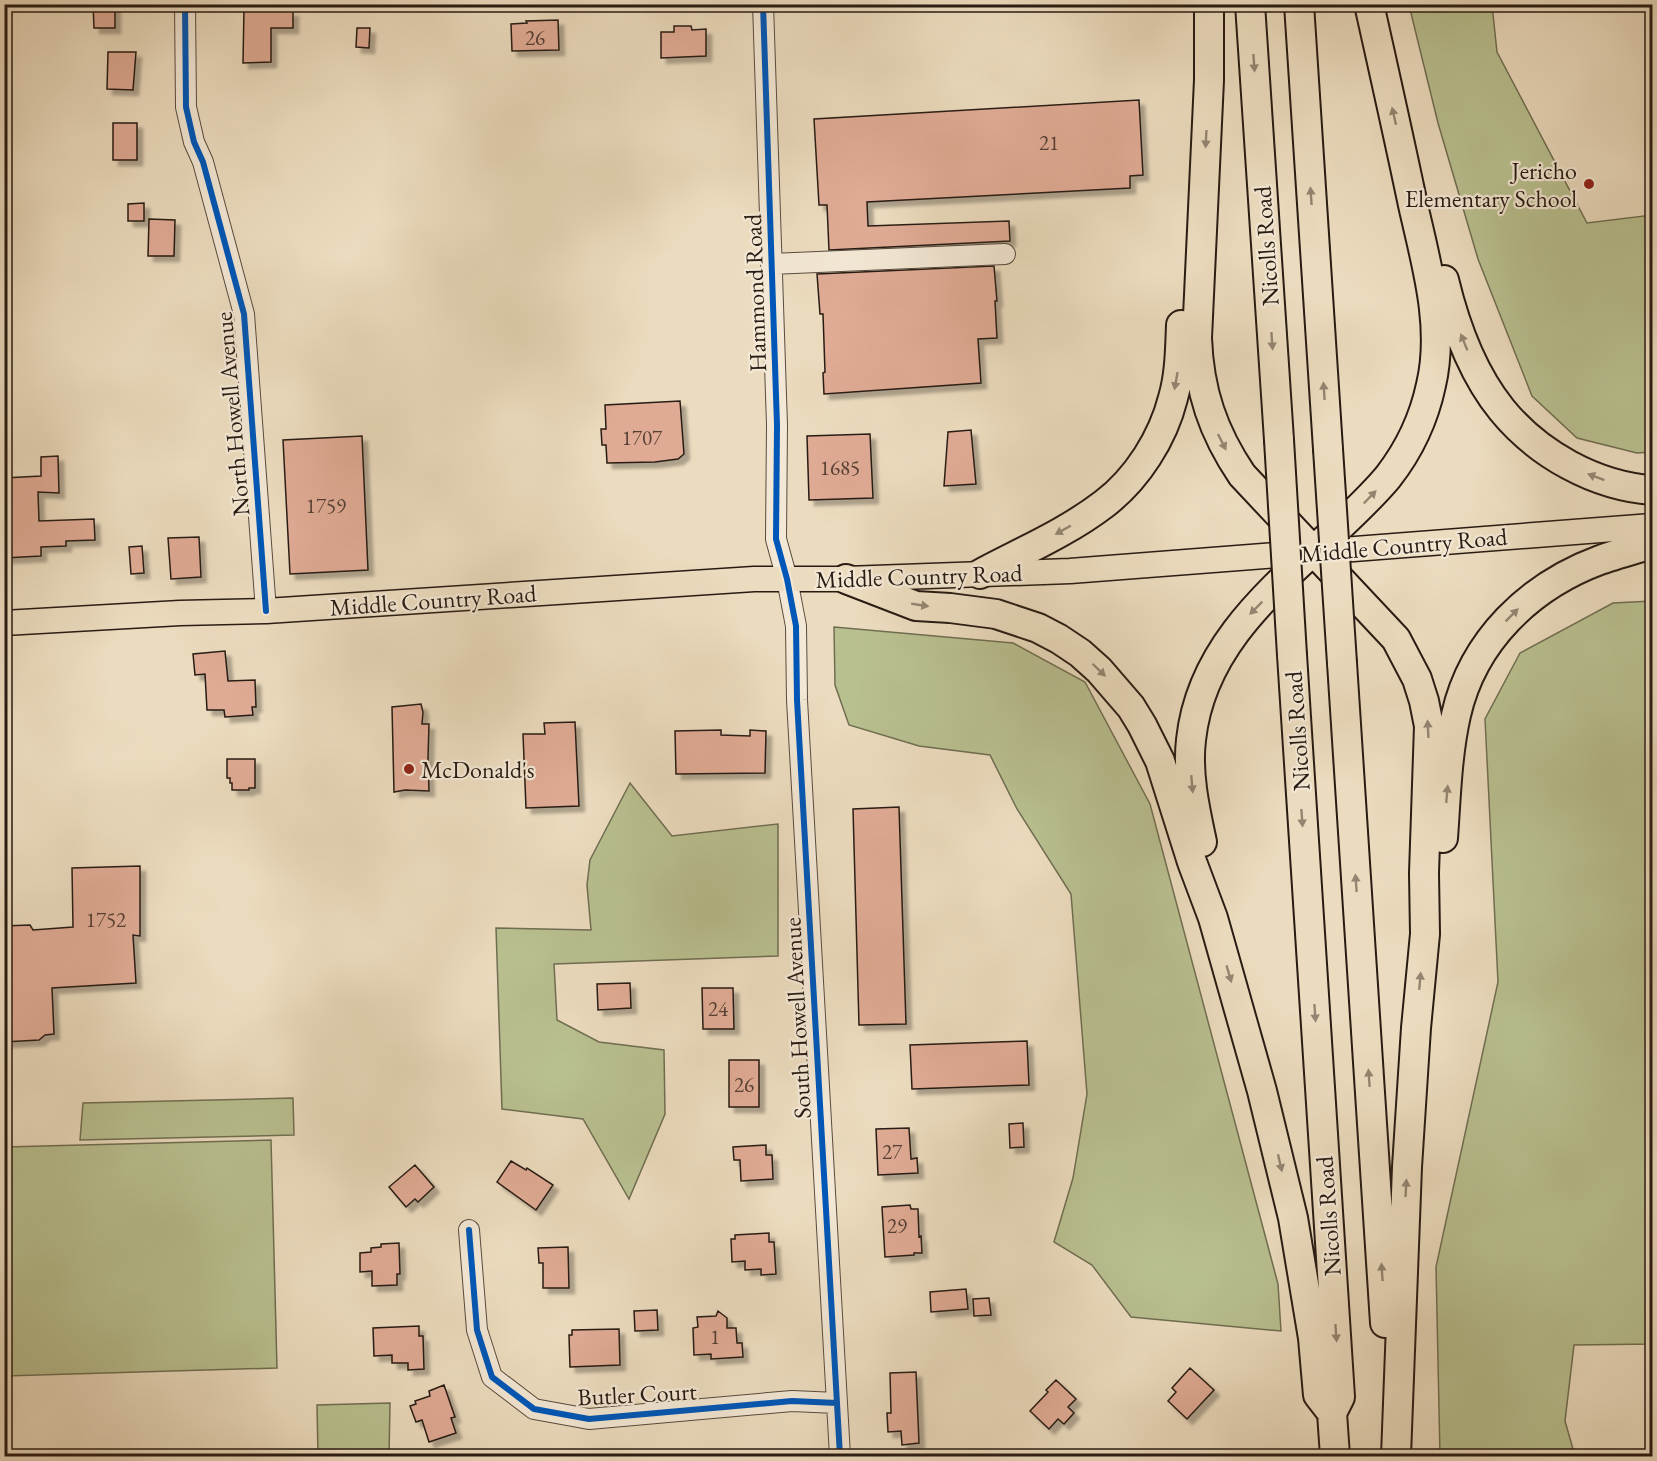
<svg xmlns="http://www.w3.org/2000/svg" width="1657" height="1461" font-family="'EB Garamond',serif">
<defs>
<filter id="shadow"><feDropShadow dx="5.5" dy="5.5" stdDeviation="1.5" flood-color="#0004"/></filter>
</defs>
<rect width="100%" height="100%" fill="#ecdcbf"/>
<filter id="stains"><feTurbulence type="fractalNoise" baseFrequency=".00333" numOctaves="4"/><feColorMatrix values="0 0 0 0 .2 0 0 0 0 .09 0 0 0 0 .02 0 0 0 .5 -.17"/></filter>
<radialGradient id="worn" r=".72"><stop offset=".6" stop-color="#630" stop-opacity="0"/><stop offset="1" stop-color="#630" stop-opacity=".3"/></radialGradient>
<path fill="#b9c090" stroke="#706e52" stroke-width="1.5" d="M 1409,5 L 1492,5 L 1497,52 L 1587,223 L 1652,215 L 1652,452 L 1637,453 L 1577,438 L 1532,396 L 1478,259 L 1438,123 Z
M 1652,601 L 1652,1344 L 1574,1345 L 1565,1421 L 1575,1456 L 1440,1456 L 1436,1267 L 1498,982 L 1485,719 L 1520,653 L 1613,603 Z
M 834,627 L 1013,643 L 1085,682 L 1150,804 L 1278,1284 L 1281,1331 L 1131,1317 L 1092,1265 L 1054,1242 L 1073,1178 L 1087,1094 L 1071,894 L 1017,809 L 990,755 L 919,746 L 849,725 L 835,685 Z
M 630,783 L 672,836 L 778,824 L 778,956 L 554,964 L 557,1020 L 599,1042 L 664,1050 L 665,1114 L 629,1199 L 583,1119 L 502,1109 L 496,928 L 591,930 L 587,885 L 590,860 Z
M 293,1098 L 294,1135 L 80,1140 L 83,1103 Z
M 271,1140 L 277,1368 L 5,1376 L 5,1147 Z
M 390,1403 L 389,1456 L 318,1456 L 317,1405 Z"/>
<path fill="#e0ab95" stroke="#281b13" stroke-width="1.5" filter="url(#shadow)" d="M 93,4 L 115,4 L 115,28 L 94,28 Z
M 244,8 L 272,9 L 272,11 L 293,11 L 293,28 L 271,28 L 271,62 L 243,63 Z
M 558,20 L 559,50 L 512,51 L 511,24 L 527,23 L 526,21 Z
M 674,26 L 691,26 L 692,30 L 706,29 L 706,56 L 661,58 L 661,32 L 674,32 Z
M 357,28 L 370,28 L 369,48 L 356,47 Z
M 108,52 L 136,52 L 133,90 L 107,89 Z
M 1139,100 L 1143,175 L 1130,176 L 1130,188 L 867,202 L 868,226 L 1009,221 L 1010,241 L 829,250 L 827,205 L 819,205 L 814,119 Z
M 113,123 L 137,123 L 137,160 L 113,160 Z
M 144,203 L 144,221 L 128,221 L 128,204 Z
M 149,219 L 175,220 L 174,256 L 148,256 Z
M 994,266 L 997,301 L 995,301 L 997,338 L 978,339 L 981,383 L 824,394 L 823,373 L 825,372 L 823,314 L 820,314 L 817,274 Z
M 680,401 L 684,454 L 678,459 L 655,462 L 607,463 L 606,445 L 602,445 L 601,429 L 606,429 L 605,405 Z
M 971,430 L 976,484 L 944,486 L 948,432 Z
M 870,434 L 873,498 L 809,500 L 807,436 Z
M 362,436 L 368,570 L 290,574 L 283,440 Z
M 58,456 L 59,493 L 38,492 L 39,521 L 94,519 L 95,540 L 66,541 L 66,546 L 41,547 L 41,556 L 4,558 L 4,478 L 41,476 L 41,457 Z
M 199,537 L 201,577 L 171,579 L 168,538 Z
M 142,546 L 144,573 L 131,574 L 129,547 Z
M 225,651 L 228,681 L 255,680 L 256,707 L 252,707 L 253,715 L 225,717 L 224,710 L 207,710 L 205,674 L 195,675 L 193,654 Z
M 421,704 L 423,712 L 422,724 L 429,724 L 428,758 L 429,791 L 405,790 L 394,792 L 392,707 Z
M 575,722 L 579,806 L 526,808 L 523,734 L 545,734 L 544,723 Z
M 721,730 L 721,735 L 750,736 L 750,730 L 766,731 L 765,773 L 676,774 L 675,731 Z
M 227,759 L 255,759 L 255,788 L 249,788 L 249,790 L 232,790 L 232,783 L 230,783 L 230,778 L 227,778 Z
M 899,807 L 906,1024 L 859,1025 L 853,809 Z
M 140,866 L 140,936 L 133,935 L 136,983 L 52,988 L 54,1034 L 45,1035 L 39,1040 L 4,1042 L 4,926 L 30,925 L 33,930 L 73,927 L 72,868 Z
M 630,983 L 631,1008 L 598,1010 L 597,984 Z
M 702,988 L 733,988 L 734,1029 L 703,1029 Z
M 1027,1041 L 1029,1085 L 912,1089 L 910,1045 Z
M 729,1060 L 759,1060 L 759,1107 L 729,1107 Z
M 1023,1123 L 1024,1147 L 1010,1148 L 1009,1124 Z
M 909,1128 L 911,1159 L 917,1158 L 918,1173 L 878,1175 L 876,1129 Z
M 766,1145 L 766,1155 L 772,1155 L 773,1179 L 741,1181 L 740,1160 L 734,1160 L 733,1147 Z
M 511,1161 L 526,1170 L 527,1168 L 553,1185 L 536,1210 L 497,1182 Z
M 415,1165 L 434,1187 L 418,1202 L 415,1199 L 406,1207 L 389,1187 Z
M 910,1205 L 911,1209 L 918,1209 L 919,1237 L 921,1236 L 922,1253 L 914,1253 L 914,1255 L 885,1257 L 882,1207 Z
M 769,1233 L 769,1242 L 774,1242 L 776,1274 L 761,1275 L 761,1269 L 745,1270 L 745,1261 L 732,1262 L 731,1239 L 735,1239 L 735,1235 Z
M 399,1243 L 400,1274 L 397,1274 L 397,1285 L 372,1286 L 372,1271 L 360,1272 L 360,1253 L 371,1252 L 371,1248 L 381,1247 L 381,1244 Z
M 568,1247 L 569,1288 L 543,1288 L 543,1263 L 539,1263 L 538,1248 Z
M 966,1289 L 968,1309 L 931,1312 L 930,1292 Z
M 989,1298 L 991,1315 L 974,1316 L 973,1299 Z
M 657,1310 L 658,1330 L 635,1331 L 634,1311 Z
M 718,1311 L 727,1318 L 727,1328 L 736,1328 L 737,1343 L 742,1343 L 743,1357 L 711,1359 L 711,1354 L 694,1355 L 693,1328 L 698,1327 L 697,1317 L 716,1316 Z
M 419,1326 L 419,1336 L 423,1336 L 424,1369 L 408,1370 L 408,1363 L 392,1363 L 392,1355 L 374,1356 L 373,1328 Z
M 619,1329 L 620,1365 L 570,1367 L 569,1335 L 572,1335 L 572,1330 Z
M 1190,1368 L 1214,1390 L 1187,1419 L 1168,1401 L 1176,1392 L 1172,1388 Z
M 916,1372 L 919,1443 L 902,1445 L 901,1431 L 888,1432 L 887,1413 L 891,1413 L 890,1373 Z
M 1056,1380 L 1076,1399 L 1068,1407 L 1074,1413 L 1064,1424 L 1058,1419 L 1049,1429 L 1030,1411 L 1048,1392 L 1046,1390 Z
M 444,1385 L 455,1417 L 451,1418 L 456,1433 L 429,1442 L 422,1420 L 416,1422 L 410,1406 L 416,1404 L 415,1401 L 430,1396 L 429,1391 Z"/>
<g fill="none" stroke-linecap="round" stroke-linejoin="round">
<defs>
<path id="minor" d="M 185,4 L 186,107 L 194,142 L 203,162 L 244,314 L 266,611
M 763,4 L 777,425 L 776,539 L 787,579 L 796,626 L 797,700 L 840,1456
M 771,264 L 1005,254
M 469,1230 L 477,1330 L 492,1377 L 534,1409 L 589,1419 L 792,1401 L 837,1403"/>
<path id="major" d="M 4,623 L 180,613 L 266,611 L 754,579 L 846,579 L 1070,571 L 1652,526"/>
<path id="highway" d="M 1209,4 L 1209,80 L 1197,338 C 1199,391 1213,432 1242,475 L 1396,639 L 1417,679 L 1424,701 L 1429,726 L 1424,873 L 1425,934 L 1416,1028 L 1407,1167 L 1396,1456
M 1250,4 L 1279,440
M 1299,4 L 1328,449
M 1444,280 C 1455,326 1472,373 1502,410 C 1538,454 1595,486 1652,490
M 980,574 C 1021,552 1066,533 1104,504 C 1137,479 1163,438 1173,398 C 1180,374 1180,349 1181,325
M 846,579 L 916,606 L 950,608 L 996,614 L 1038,628 L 1059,639 L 1080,653 L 1099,670 L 1131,707 L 1142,725 L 1160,761 L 1192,862 L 1213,918 L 1262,1091 L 1293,1218 L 1313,1338 L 1318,1395 L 1332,1413
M 1292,655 L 1340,1397 L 1332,1413 L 1335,1456
M 1342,663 L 1385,1323
M 1443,838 C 1446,797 1447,755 1456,715 C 1473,640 1530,586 1600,560 C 1617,554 1635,549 1652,544
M 1202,842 C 1195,809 1187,774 1191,740 C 1201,645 1274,588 1339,527 C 1356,511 1373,495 1388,477 C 1409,450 1424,418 1431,385 C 1445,326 1426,263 1413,205 C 1399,138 1384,71 1369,4"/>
</defs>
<use href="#minor" stroke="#594b3e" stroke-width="22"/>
<use href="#major" stroke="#281b13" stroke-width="27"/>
<use href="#highway" stroke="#281b13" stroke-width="32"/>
<use href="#minor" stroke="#f3e8d5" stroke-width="20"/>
<use href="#major" stroke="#ecdcbf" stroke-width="24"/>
<use href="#highway" stroke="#ecdcbf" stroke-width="28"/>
<defs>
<path id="highway-bridge" d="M 1279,440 L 1292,655
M 1328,449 L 1342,663"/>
</defs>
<use href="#highway-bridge" stroke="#281b13" stroke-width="32" stroke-linecap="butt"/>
<use href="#highway-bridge" stroke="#ecdcbf" stroke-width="28"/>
<defs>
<path id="cycleway" d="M 185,4 L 186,107 L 194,142 L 203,162 L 244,314 L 266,611
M 763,4 L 777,425 L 776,539 L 787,579 L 796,626 L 797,700 L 840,1456
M 469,1230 L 477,1330 L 492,1377 L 534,1409 L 589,1419 L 792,1401 L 837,1403"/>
</defs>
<use href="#cycleway" stroke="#f3e8d5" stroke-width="10"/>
<use href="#cycleway" stroke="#0057b8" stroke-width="6"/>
</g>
<defs><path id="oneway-solid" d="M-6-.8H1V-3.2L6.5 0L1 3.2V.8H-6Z" transform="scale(1.5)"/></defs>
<g fill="#948572">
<use href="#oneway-solid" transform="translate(1254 63) rotate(86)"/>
<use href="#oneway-solid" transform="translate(1394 116) rotate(-103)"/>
<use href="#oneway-solid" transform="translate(1206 139) rotate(93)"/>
<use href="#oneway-solid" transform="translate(1311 196) rotate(-94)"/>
<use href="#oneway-solid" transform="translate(1272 341) rotate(86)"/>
<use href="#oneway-solid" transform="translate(1464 342) rotate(-112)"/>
<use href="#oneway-solid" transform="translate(1176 381) rotate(100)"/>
<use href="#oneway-solid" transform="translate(1324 391) rotate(-94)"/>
<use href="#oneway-solid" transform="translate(1222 442) rotate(63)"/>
<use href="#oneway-solid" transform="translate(1596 477) rotate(-159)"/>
<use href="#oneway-solid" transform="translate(1370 497) rotate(-46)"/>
<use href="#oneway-solid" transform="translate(1063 530) rotate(151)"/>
<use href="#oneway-solid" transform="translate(920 605) rotate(9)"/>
<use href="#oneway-solid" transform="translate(1256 608) rotate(135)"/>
<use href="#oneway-solid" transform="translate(1512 615) rotate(-45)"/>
<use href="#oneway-solid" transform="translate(1099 670) rotate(44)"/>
<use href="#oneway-solid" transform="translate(1428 729) rotate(-93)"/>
<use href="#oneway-solid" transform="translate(1192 784) rotate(85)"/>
<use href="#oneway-solid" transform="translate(1447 794) rotate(-85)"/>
<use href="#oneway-solid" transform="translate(1302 818) rotate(86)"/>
<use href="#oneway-solid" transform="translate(1356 883) rotate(-94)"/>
<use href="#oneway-solid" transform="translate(1229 974) rotate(74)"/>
<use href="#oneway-solid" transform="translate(1420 981) rotate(-85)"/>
<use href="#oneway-solid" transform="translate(1315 1013) rotate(86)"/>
<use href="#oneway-solid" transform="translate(1369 1078) rotate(-94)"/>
<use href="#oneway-solid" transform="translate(1280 1163) rotate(77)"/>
<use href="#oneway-solid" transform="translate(1406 1188) rotate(-87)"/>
<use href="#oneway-solid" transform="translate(1382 1272) rotate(-94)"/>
<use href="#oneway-solid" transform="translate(1336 1333) rotate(86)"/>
</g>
<g fill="#8f2418" stroke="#f3e8d5" stroke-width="2">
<circle cx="1589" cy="184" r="6"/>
<circle cx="409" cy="769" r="6"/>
</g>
<g text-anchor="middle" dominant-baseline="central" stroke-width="4.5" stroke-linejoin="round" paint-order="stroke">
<g font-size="21" fill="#563f34">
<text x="535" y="37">26</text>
<text x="1049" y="142">21</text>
<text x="642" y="437">1707</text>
<text x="840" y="467">1685</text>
<text x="326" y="505">1759</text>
<text x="106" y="919">1752</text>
<text x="718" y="1008">24</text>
<text x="744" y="1084">26</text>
<text x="892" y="1151">27</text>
<text x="897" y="1225">29</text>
<text x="715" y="1336">1</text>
</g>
<g font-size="24" fill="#281b13" stroke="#f3e8d5" text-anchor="end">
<text x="1577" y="170">Jericho<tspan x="1577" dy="28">Elementary School</tspan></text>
<text x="421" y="769" text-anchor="start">McDonald's</text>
</g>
<g font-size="24" fill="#281b13" stroke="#f3e8d5">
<text transform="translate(1266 246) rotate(-94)">Nicolls Road</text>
<text transform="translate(755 293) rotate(-92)">Hammond Road</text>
<text transform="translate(232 414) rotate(-95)">North Howell Avenue</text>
<text transform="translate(1404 545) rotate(-5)">Middle Country Road</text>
<text transform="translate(919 576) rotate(-2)">Middle Country Road</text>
<text transform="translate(433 600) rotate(-4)">Middle Country Road</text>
<text transform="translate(1297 731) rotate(-94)">Nicolls Road</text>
<text transform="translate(797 1018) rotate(-93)">South Howell Avenue</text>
<text transform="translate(1328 1216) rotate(-94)">Nicolls Road</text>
<text transform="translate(637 1394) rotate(-3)">Butler Court</text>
</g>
</g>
<rect width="1657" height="1461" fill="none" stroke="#ecdcbf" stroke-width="24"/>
<rect x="6" y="6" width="1645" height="1449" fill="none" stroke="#281b13" stroke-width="3"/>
<rect x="12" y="12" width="1633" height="1437" fill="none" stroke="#281b13" stroke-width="1.5"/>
<rect width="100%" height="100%" filter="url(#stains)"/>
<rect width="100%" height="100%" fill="url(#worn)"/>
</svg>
